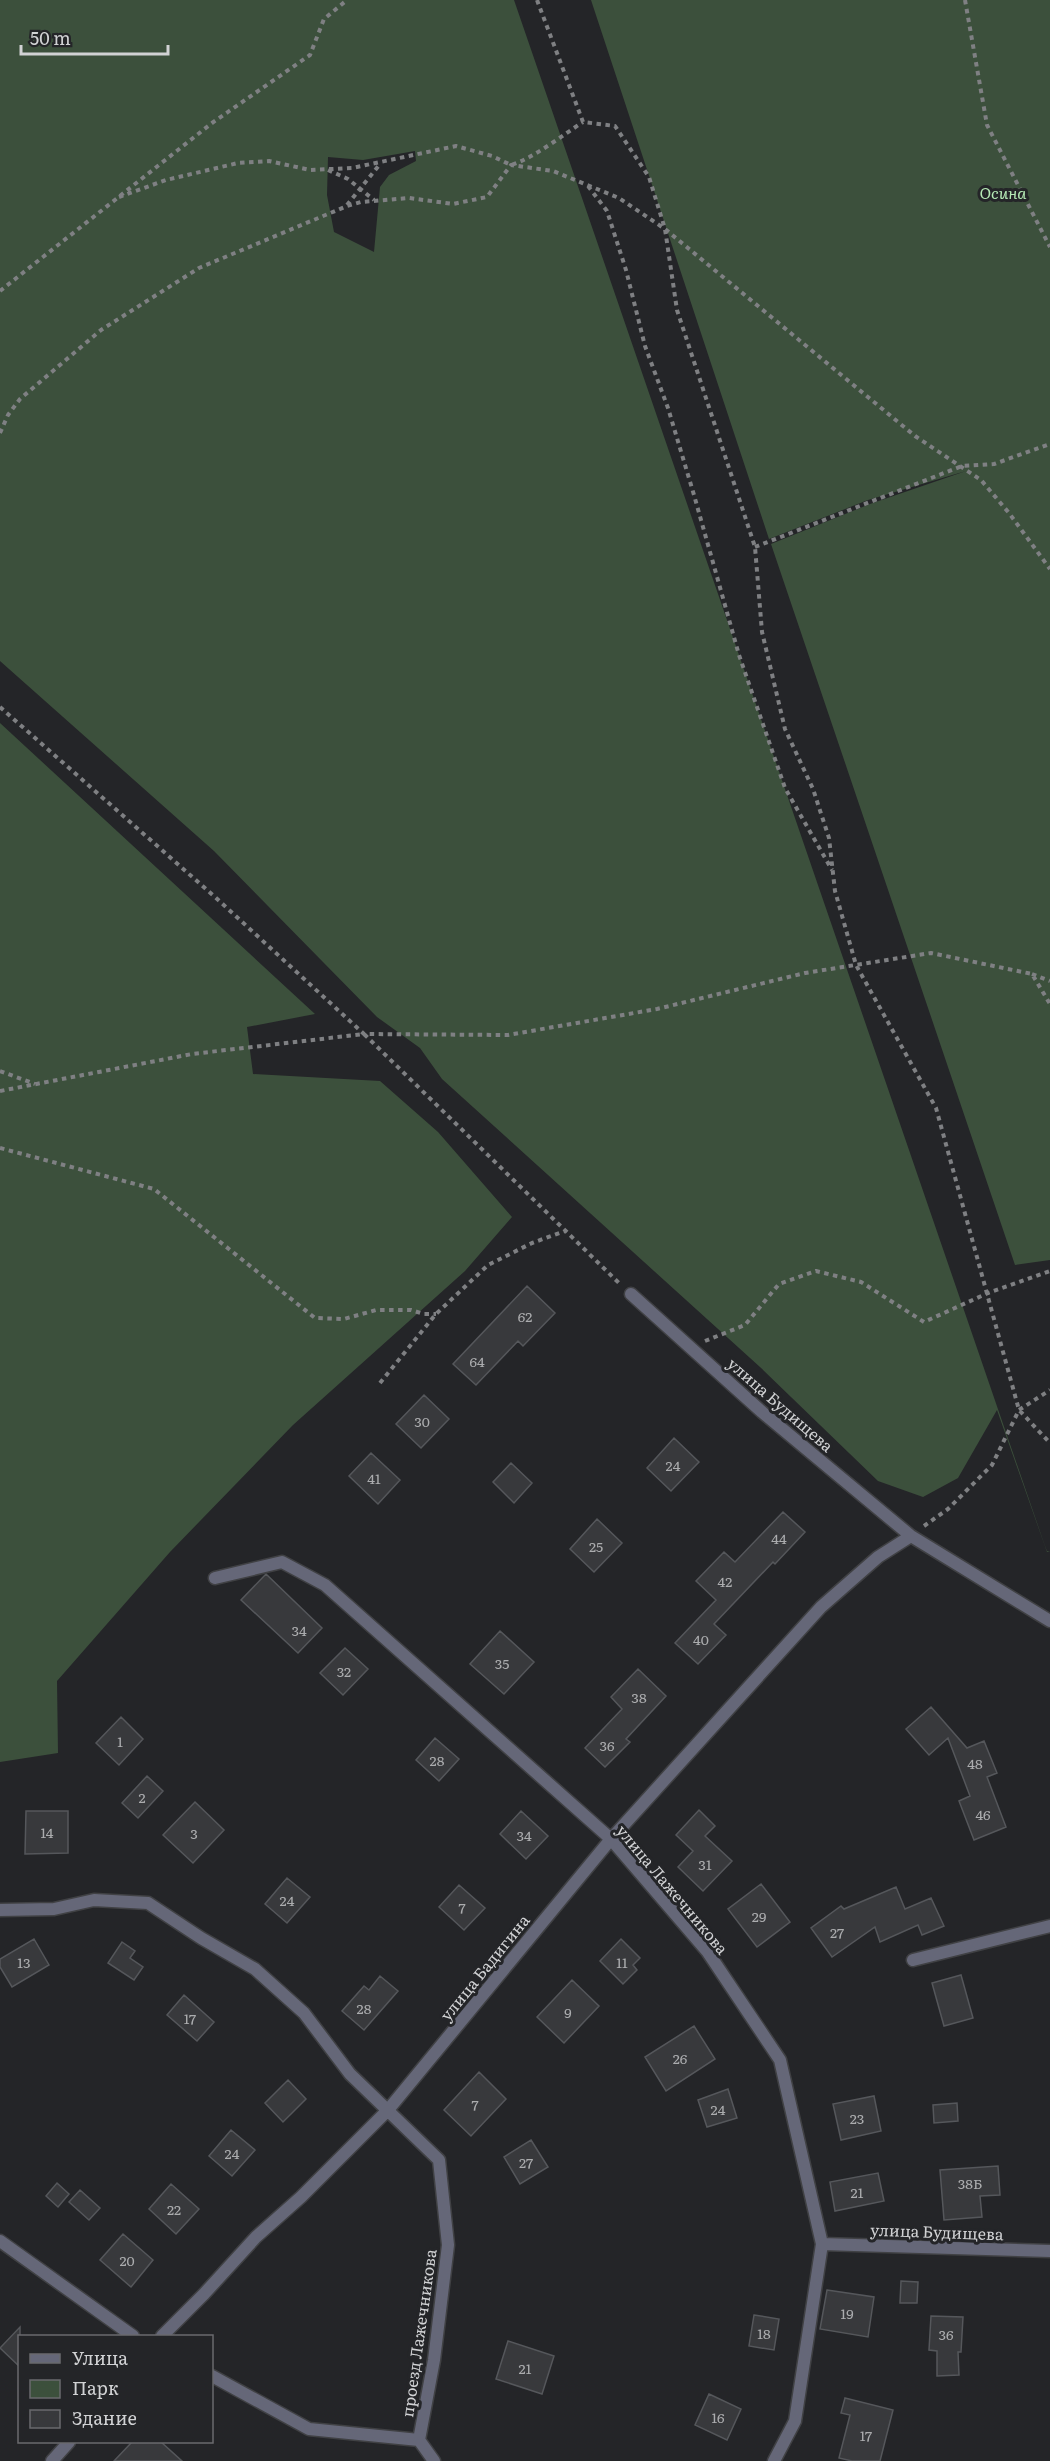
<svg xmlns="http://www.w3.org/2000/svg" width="1050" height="2461" font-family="Literata,serif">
<rect width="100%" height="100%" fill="#242528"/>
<path fill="#3c503c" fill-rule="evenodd" d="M 0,0 L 514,0 L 1045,1546 L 1047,1551 L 1050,1552 L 1047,1552 L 997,1410 L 958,1478 L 923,1497 L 878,1481 L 760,1367 L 442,1079 L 420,1048 L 377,1017 L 214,851 L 0,661 ZM 415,151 L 416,161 L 389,175 L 380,187 L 374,252 L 334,232 L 327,195 L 328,157 L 363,160 Z
M 591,0 L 1050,0 L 1050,1260 L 1015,1265 L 771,544 L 870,504 L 966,471 L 868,500 L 769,539 Z
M 0,723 L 315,1014 L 247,1027 L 253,1074 L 380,1081 L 438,1132 L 512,1217 L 465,1271 L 293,1425 L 170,1552 L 57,1681 L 58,1753 L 0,1762 Z"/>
<path fill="#38393c" stroke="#55575b" stroke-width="1.5" d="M 527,1286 L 555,1313 L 523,1346 L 518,1341 L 476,1385 L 453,1364 Z
M 424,1395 L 449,1419 L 421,1448 L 396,1424 Z
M 674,1438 L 699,1462 L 671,1491 L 647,1468 Z
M 371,1453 L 400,1480 L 378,1504 L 349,1476 Z
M 511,1463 L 532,1483 L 514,1503 L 493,1482 Z
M 783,1512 L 805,1532 L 775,1564 L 773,1562 L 714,1624 L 726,1635 L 698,1664 L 675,1643 L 716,1600 L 696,1581 L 724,1552 L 735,1562 Z
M 597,1519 L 622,1543 L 594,1572 L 570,1549 Z
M 266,1574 L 322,1628 L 298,1653 L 241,1600 Z
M 500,1631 L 534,1662 L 504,1694 L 470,1664 Z
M 345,1648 L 368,1669 L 343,1695 L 320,1673 Z
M 638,1669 L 666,1696 L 626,1739 L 630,1742 L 605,1767 L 585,1748 L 622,1709 L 611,1697 Z
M 931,1707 L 967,1748 L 984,1741 L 997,1773 L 987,1777 L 1006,1827 L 974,1840 L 959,1801 L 970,1796 L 948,1738 L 929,1755 L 906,1729 Z
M 121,1717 L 143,1739 L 119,1765 L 96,1743 Z
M 435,1738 L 459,1759 L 439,1781 L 416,1760 Z
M 147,1776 L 163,1791 L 138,1818 L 122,1803 Z
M 195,1802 L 224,1830 L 193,1863 L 163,1835 Z
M 699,1810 L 715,1826 L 705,1836 L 732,1861 L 703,1891 L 678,1867 L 693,1851 L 676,1835 Z
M 26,1811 L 68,1811 L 68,1853 L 25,1854 Z
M 521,1811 L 548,1836 L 526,1859 L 500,1834 Z
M 287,1878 L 310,1897 L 287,1923 L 265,1904 Z
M 761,1884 L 790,1922 L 757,1947 L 728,1909 Z
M 459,1885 L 485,1908 L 464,1930 L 439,1907 Z
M 896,1887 L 905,1909 L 931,1898 L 944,1926 L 922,1935 L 918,1925 L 880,1942 L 875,1927 L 832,1957 L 811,1928 L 841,1906 L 844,1909 Z
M 34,1939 L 49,1965 L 12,1987 L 0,1967 L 0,1959 Z
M 621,1939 L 640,1958 L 633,1965 L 637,1970 L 623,1984 L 600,1961 Z
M 122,1942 L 135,1951 L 130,1958 L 143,1967 L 134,1980 L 108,1963 Z
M 961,1975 L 973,2018 L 944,2026 L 932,1983 Z
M 380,1976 L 398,1991 L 364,2030 L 342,2011 L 364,1986 L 369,1990 Z
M 572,1980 L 599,2006 L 564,2043 L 537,2017 Z
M 184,1995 L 214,2022 L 197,2041 L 167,2015 Z
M 694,2026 L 715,2059 L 666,2091 L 645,2057 Z
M 479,2072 L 506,2099 L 471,2136 L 444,2110 Z
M 288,2080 L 306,2099 L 283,2122 L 265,2103 Z
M 728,2089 L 737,2118 L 707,2127 L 698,2100 Z
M 874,2096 L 881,2131 L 841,2140 L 833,2104 Z
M 957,2103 L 958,2121 L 934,2123 L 933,2105 Z
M 231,2130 L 255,2150 L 232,2176 L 209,2156 Z
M 531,2140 L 548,2167 L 520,2184 L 504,2157 Z
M 998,2166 L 1000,2195 L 980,2196 L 982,2217 L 944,2220 L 940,2170 Z
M 878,2173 L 884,2201 L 835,2211 L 830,2182 Z
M 57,2183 L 69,2194 L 58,2207 L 46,2196 Z
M 171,2184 L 199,2209 L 176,2234 L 149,2209 Z
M 80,2190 L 100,2208 L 89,2220 L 69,2202 Z
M 123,2234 L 153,2260 L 131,2287 L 100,2260 Z
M 901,2281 L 918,2282 L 917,2303 L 900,2303 Z
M 827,2290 L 874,2297 L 868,2337 L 820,2329 Z
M 754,2315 L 779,2319 L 774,2350 L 749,2346 Z
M 931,2316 L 963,2317 L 961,2352 L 958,2352 L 959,2375 L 937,2376 L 937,2351 L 929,2350 Z
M 20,2327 L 20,2367 L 0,2348 Z
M 508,2341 L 554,2356 L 542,2394 L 496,2379 Z
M 709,2394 L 741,2409 L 727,2440 L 695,2425 Z
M 845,2398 L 893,2410 L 880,2461 L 852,2461 L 839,2458 L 850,2415 L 841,2413 Z
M 132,2442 L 161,2442 L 182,2461 L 114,2461 Z"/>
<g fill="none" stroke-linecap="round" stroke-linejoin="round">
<defs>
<path id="minor" d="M 631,1294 L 762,1412 L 911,1536 L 1050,1621
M 215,1578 L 282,1562 L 325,1585 L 611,1839 L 707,1951 L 780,2060 L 822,2244 L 795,2421 L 774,2461
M 0,1910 L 54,1909 L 94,1900 L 148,1903 L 201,1938 L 255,1969 L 304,2013 L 350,2074 L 439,2160 L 448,2245 L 434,2360 L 419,2440 L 434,2461
M 913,1960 L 1050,1926
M 0,2241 L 133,2336
M 822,2244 L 1050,2251
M 162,2336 L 204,2294 L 256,2237 L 301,2197 L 388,2110 L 611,1839 L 821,1607 L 878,1557 L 911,1536
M 212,2376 L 309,2429 L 419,2440
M 52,2461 L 69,2442"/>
</defs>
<use href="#minor" stroke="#404144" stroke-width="15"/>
<path stroke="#7f8083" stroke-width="4" stroke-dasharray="4.5 4.5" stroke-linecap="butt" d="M 537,0 L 583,122 L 615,126 L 649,177 L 665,229 L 677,310 L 755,547 L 762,632 L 785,729 L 813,789 L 829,838 L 835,891 L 856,965 L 936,1108 L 1019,1410 L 1050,1443
M 965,0 L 987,125 L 1050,247
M 328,170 L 348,179 L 374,200
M 588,186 L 607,211 L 626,270 L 645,346 L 668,408 L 694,495 L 739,655 L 785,788 L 832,870
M 119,197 L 166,180 L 238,163 L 269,161 L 310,170 L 352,168 L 456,146 L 492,156 L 511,165 C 532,159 563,135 583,122
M 347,205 L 380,164
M 0,291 L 212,123 L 310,55 L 324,19 L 347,0
M 0,433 L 8,415 L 20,399 L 101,330 L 199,268 L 347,206 L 361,202 L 409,198 L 453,204 L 487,197 L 511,165 L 553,171 L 619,198 L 665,229 L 915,436 L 981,480 L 1009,513 L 1050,569
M 755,547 L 962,466 L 994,464 L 1050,444
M 0,707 L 215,897 L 364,1034 L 508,1035 L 657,1009 L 805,973 L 931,953 L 1032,974 L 1050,1004
M 1032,974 L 1050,981
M 0,1071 L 35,1084
M 0,1091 L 192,1054 L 364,1034 L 621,1285
M 0,1148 L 154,1189 L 315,1318 L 344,1319 L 376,1310 L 411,1310 L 424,1314 L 436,1314
M 705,1341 L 745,1325 L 779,1284 L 816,1271 L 861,1282 L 924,1322 L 988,1293 L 1050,1271
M 380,1383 L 436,1314 L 488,1265 L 532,1243 L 565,1231
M 924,1526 L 948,1509 L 992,1465 L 1019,1410 L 1050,1390"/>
<use href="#minor" stroke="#656778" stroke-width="12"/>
</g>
<g text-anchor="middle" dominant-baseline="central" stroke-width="6" stroke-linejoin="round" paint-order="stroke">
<g font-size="14" fill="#abacae">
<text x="525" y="1316">62</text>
<text x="477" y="1361">64</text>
<text x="422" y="1421">30</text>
<text x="673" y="1465">24</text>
<text x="374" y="1478">41</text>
<text x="779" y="1538">44</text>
<text x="596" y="1546">25</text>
<text x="725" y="1581">42</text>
<text x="299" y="1630">34</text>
<text x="701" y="1639">40</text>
<text x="502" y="1663">35</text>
<text x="344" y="1671">32</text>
<text x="639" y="1697">38</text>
<text x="120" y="1741">1</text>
<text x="607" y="1745">36</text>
<text x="437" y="1760">28</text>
<text x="975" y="1763">48</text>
<text x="142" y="1797">2</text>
<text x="983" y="1814">46</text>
<text x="47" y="1832">14</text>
<text x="194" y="1833">3</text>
<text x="524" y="1835">34</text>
<text x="705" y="1864">31</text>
<text x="287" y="1900">24</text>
<text x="462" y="1907">7</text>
<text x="759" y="1916">29</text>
<text x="837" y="1932">27</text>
<text x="24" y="1962">13</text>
<text x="622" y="1962">11</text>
<text x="364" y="2008">28</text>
<text x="568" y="2012">9</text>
<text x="190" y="2018">17</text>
<text x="680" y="2058">26</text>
<text x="475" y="2104">7</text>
<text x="718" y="2109">24</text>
<text x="857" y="2118">23</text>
<text x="232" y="2153">24</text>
<text x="526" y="2162">27</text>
<text x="970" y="2183">38Б</text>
<text x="857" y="2192">21</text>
<text x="174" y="2209">22</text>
<text x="127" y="2260">20</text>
<text x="847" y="2313">19</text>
<text x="764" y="2333">18</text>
<text x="946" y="2334">36</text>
<text x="525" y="2368">21</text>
<text x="718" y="2417">16</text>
<text x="866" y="2435">17</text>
</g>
<g font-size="16" font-style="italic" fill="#b5eab5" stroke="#242528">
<text x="1003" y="192">Осина</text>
</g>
<g font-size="16" fill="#d1d2d4" stroke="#242528">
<text transform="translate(781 1404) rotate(41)">улица Будищева</text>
<text transform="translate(673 1889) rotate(50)">улица Лажечникова</text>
<text transform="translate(484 1967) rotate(-51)">улица Бадигина</text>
<text transform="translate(937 2231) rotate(2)">улица Будищева</text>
<text transform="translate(418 2333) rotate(-82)">проезд Лажечникова</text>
</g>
</g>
<rect x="18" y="2335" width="195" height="108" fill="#242528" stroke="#696a6d" stroke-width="1.5"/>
<rect x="30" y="2354" width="30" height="9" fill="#656778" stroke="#696a6d" stroke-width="1.5"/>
<text x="72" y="2365" font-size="18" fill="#d1d2d4">Улица</text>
<rect x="30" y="2380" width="30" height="18" fill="#3c503c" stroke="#696a6d" stroke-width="1.5"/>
<text x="72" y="2395" font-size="18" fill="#d1d2d4">Парк</text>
<rect x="30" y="2410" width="30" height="18" fill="#38393c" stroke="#696a6d" stroke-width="1.5"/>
<text x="72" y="2425" font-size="18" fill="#d1d2d4">Здание</text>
<path d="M21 45v9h147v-9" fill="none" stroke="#d1d2d4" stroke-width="3"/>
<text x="30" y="45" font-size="18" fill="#d1d2d4" stroke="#242528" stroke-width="4.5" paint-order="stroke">50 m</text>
</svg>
